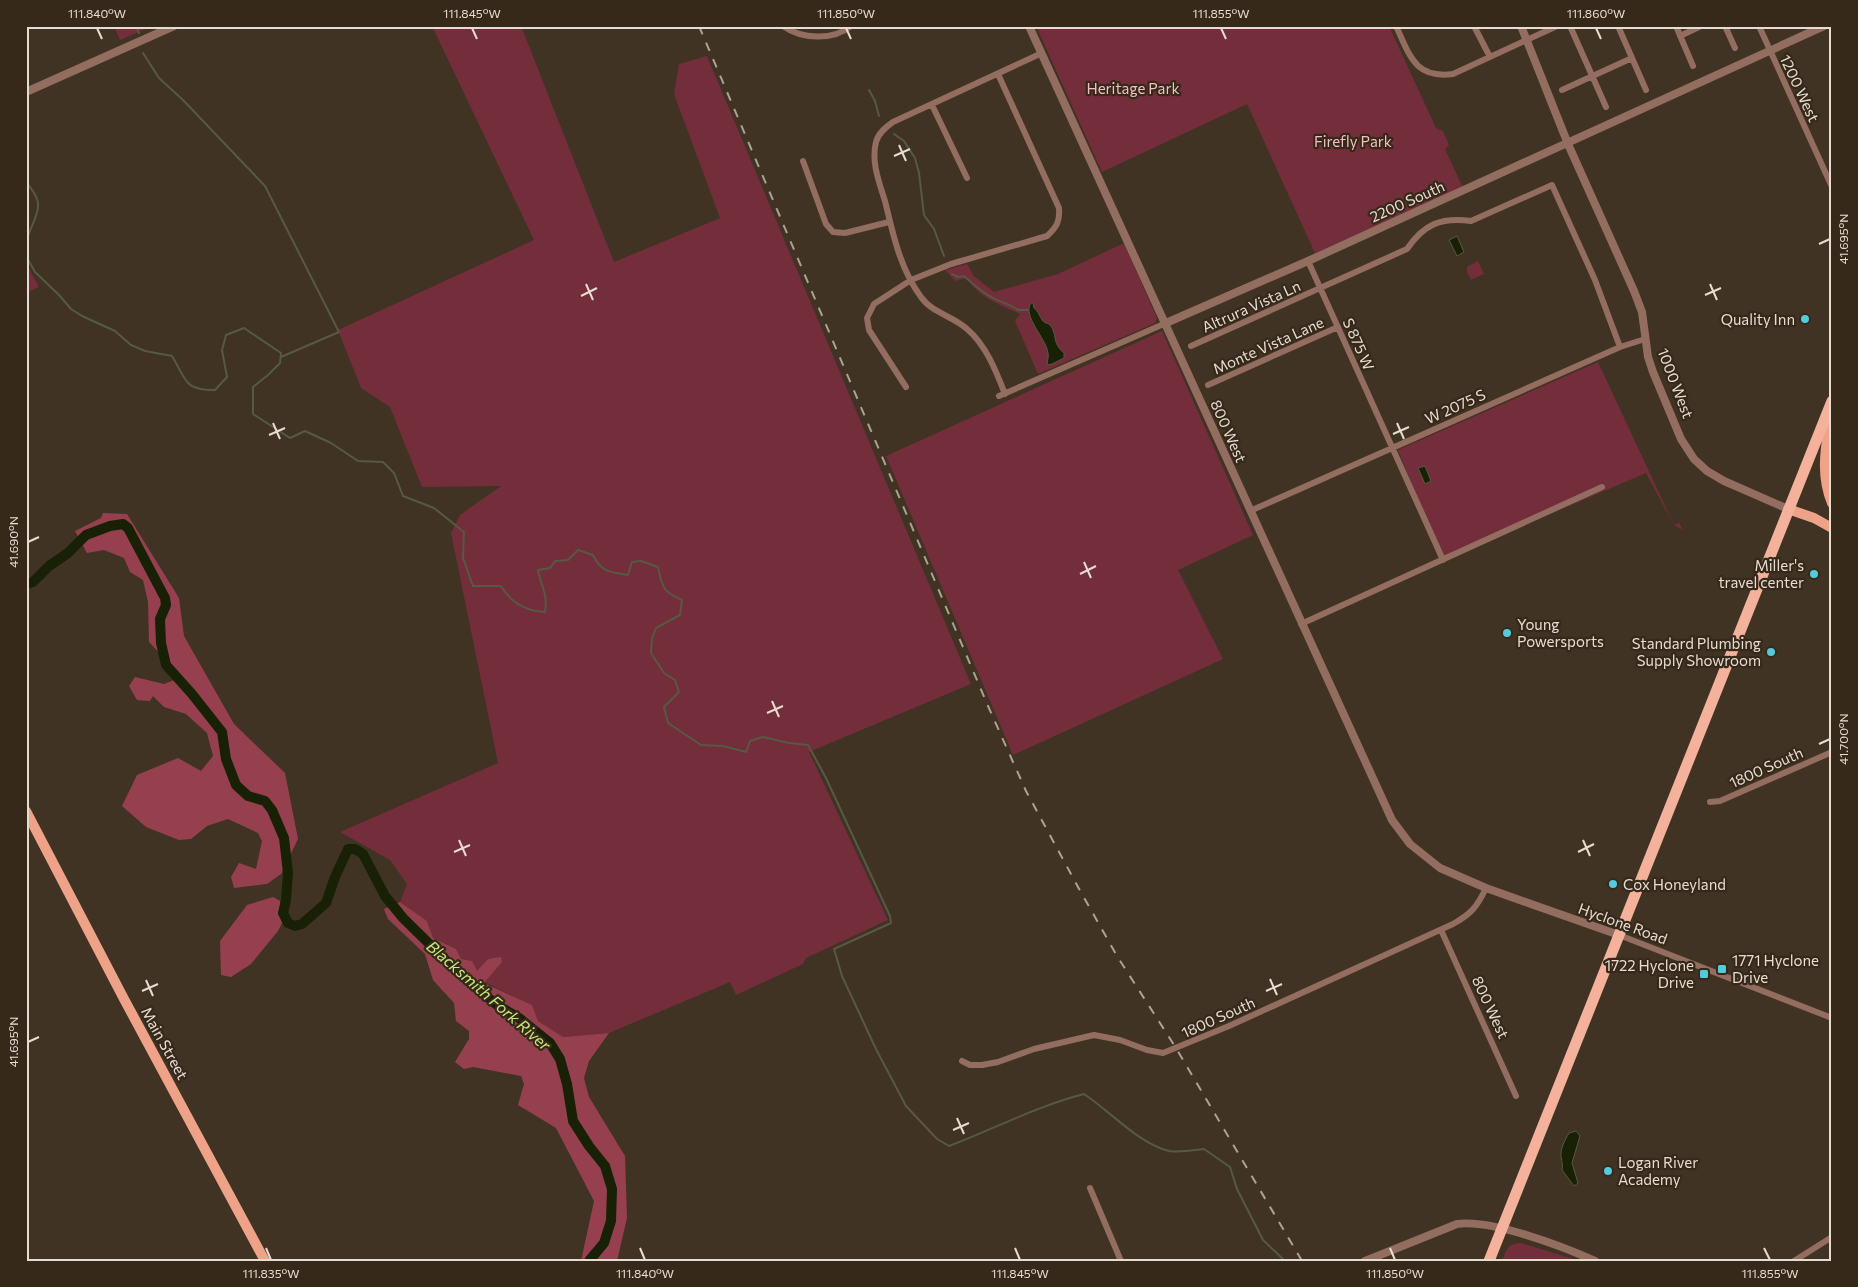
<svg xmlns="http://www.w3.org/2000/svg" width="1858" height="1287" font-family="Commissioner,sans-serif">
<rect width="100%" height="100%" fill="#413323"/>
<path fill="#742d3a" d="M 114,26 L 152,26 L 120,40 Z
M 432,26 L 521,26 L 614,262 L 720,218 L 674,94 L 679,64 L 707,56 L 971,684 L 809,752 L 888,920 L 806,958 L 803,964 L 736,995 L 730,982 L 609,1033 L 563,1037 L 538,1021 L 532,1005 L 484,982 L 502,962 L 477,971 L 461,959 L 456,949 L 433,938 L 427,921 L 400,902 L 407,884 L 390,860 L 340,832 L 498,763 L 451,533 L 460,515 L 501,486 L 422,487 L 390,407 L 361,388 L 338,330 L 534,240 Z
M 1036,26 L 1389,26 L 1436,128 L 1443,131 L 1449,145 L 1445,149 L 1463,188 L 1315,253 L 1247,104 L 1102,172 Z
M 1124,243 L 1157,318 L 1155,323 L 1038,374 L 1015,321 L 1020,314 C 999,304 979,298 967,278 L 955,281 L 945,270 L 967,264 L 974,276 L 994,292 L 1058,274 Z
M 1478,261 L 1484,274 L 1471,280 L 1467,272 L 1467,267 Z
M 26,263 L 39,287 L 26,293 Z
M 1162,331 L 1253,535 L 1178,570 L 1223,659 L 1013,755 L 886,456 Z
M 1598,362 L 1674,525 L 1679,523 L 1683,530 L 1674,525 L 1646,473 L 1443,560 L 1398,450 Z
M 1521,1243 L 1580,1261 L 1502,1261 C 1507,1249 1507,1244 1521,1243 Z"/>
<path fill="#96404f" d="M 103,513 L 127,514 L 179,598 L 184,636 L 234,724 L 285,773 L 298,839 L 281,874 L 267,884 L 234,888 L 231,877 L 239,863 L 256,869 L 262,841 L 258,833 L 228,819 L 207,826 L 191,839 L 179,840 L 146,827 L 122,806 L 137,775 L 178,758 L 201,771 L 213,756 L 207,733 L 186,714 L 164,707 L 153,696 L 150,701 L 137,700 L 129,686 L 135,677 L 164,684 L 182,677 L 149,642 L 148,602 L 143,580 L 130,572 L 124,558 L 104,550 L 87,553 L 75,531 L 101,518 Z
M 273,897 L 280,901 L 282,923 L 278,931 L 251,964 L 231,977 L 221,975 L 220,941 L 247,905 Z
M 400,902 L 427,921 L 433,938 L 456,949 L 461,959 L 472,961 L 477,971 L 488,959 L 501,957 L 502,962 L 484,983 L 532,1005 L 538,1021 L 563,1037 L 609,1033 L 589,1061 L 584,1078 L 589,1097 L 625,1156 L 627,1218 L 617,1261 L 581,1261 L 594,1201 L 556,1128 L 518,1105 L 524,1084 L 521,1076 L 473,1067 L 464,1069 L 455,1062 L 469,1039 L 469,1031 L 456,1021 L 454,1003 L 433,980 L 425,954 L 388,919 L 384,909 Z"/>
<path fill="#182106" stroke="#565943" d="M 1457,236 L 1464,252 L 1457,256 L 1449,240 Z
M 1031,303 L 1033,303 L 1034,308 C 1039,312 1039,316 1043,321 C 1046,324 1046,322 1050,325 C 1058,335 1051,342 1064,353 L 1064,358 L 1052,364 L 1047,365 C 1047,361 1049,357 1048,353 C 1046,338 1022,316 1031,303 Z
M 1425,466 L 1431,481 L 1425,484 L 1418,468 Z
M 1576,1131 L 1580,1136 L 1572,1163 L 1578,1183 L 1574,1186 L 1562,1170 C 1563,1165 1562,1162 1561,1157 C 1560,1149 1565,1140 1569,1133 Z"/>
<g fill="none" stroke-linecap="round" stroke-linejoin="round">
<path stroke="#565943" stroke-width="2" d="M 136,26 L 139,33
M 143,53 L 159,78 L 183,100 L 265,186 L 339,332 L 281,357
M 869,90 L 875,101 L 879,116
M 894,134 L 904,141 L 915,158 L 919,173 L 924,215 L 934,229 L 944,256
M 26,182 C 30,187 35,193 37,199 C 42,212 28,230 26,243
M 26,256 L 35,272 L 59,295 L 71,309 L 82,316 L 115,331 L 131,345 L 145,351 L 172,356 C 186,379 184,391 215,390 L 227,377 L 222,350 L 226,335 L 244,328 L 281,353 L 280,363 L 268,375 L 253,387 L 253,414 L 290,438 L 305,431 L 331,443 L 358,461 L 383,462 L 394,473 L 403,496 L 434,508 L 464,532 L 463,558 L 473,586 L 501,586 C 511,603 525,611 545,612 C 548,593 541,587 538,570 L 550,568 L 555,561 L 568,560 L 578,550 L 593,555 C 601,572 610,572 628,575 L 632,562 L 641,561 L 658,567 C 662,587 663,592 682,600 L 680,615 L 656,628 L 652,638 L 651,653 L 664,673 L 675,680 L 679,692 L 664,707 L 668,723 L 701,745 L 723,746 L 746,752 L 750,741 L 763,737 L 789,743 L 808,745 L 826,778 L 890,916 L 891,923 L 834,949 L 842,976 L 876,1049 L 906,1106 L 937,1139 L 949,1146 C 994,1129 1037,1106 1084,1094 C 1110,1111 1139,1144 1169,1151 C 1180,1153 1193,1150 1204,1149 L 1230,1167 L 1237,1189 L 1263,1240 L 1285,1261
M 952,274 L 958,277 L 964,276 C 973,284 982,293 993,298 C 1002,303 1010,304 1018,310 L 1028,310"/>
<path stroke="#182106" stroke-width="10" d="M 26,584 L 33,582 L 49,566 L 68,553 L 86,535 L 110,526 L 123,524 L 128,528 L 165,598 L 166,605 L 160,619 L 161,643 L 166,665 L 192,694 L 222,732 L 226,759 L 236,785 L 248,796 L 265,801 L 272,810 L 284,838 L 288,873 L 286,900 L 283,913 L 288,923 L 295,926 L 302,924 L 326,903 L 335,877 L 348,849 L 355,849 L 363,854 L 385,896 L 403,918 L 462,976 L 497,1005 L 519,1018 L 550,1043 L 560,1059 L 567,1084 L 573,1121 L 589,1146 L 605,1166 L 612,1189 L 611,1221 L 604,1243 L 589,1261"/>
<path stroke="#936d60" stroke-width="6" d="M 783,26 C 801,39 833,41 851,26
M 1396,26 C 1410,56 1415,79 1453,74 L 1557,26
M 1474,26 L 1490,57
M 1570,26 L 1606,107
M 1618,26 L 1646,90
M 1676,26 L 1693,66
M 1725,26 L 1735,48
M 1759,26 L 1832,187
M 1680,36 L 1701,26
M 1562,90 L 1632,58
M 932,105 L 967,178
M 803,161 L 826,224 L 833,232 L 845,233 L 889,222
M 1308,261 L 1443,560
M 1191,346 L 1407,249 C 1424,224 1441,217 1471,221 L 1552,185 L 1595,280 L 1620,347
M 1208,385 L 1338,327
M 906,387 L 869,330 L 867,318 L 874,304 L 911,280 L 951,264 L 1047,236 C 1057,227 1060,221 1059,208 L 998,74
M 1005,394 C 996,371 986,345 967,329 C 953,316 932,313 921,297 C 900,269 893,234 885,201 C 879,182 871,162 876,142 C 878,133 886,127 893,122 L 1042,53
M 999,396 L 1166,323
M 1250,511 L 1620,347 L 1645,339
M 1301,624 L 1602,487
M 1710,802 L 1720,801 L 1832,752
M 1441,930 L 1516,1096
M 1619,935 L 1832,1018
M 962,1061 L 970,1065 L 982,1065 L 998,1062 L 1034,1049 L 1094,1035 L 1120,1040 L 1147,1050 L 1163,1053 L 1229,1026 L 1453,924 C 1471,914 1477,907 1486,888
M 1090,1188 L 1121,1261
M 1794,1261 L 1832,1237"/>
<path stroke="#936d60" stroke-width="8" d="M 1029,26 L 1392,820 L 1410,844 L 1440,868 L 1486,888 L 1619,935
M 1521,26 L 1568,144 L 1634,291 L 1642,312 L 1648,357 L 1653,372 L 1681,439 L 1694,459 L 1707,471 L 1724,481 L 1788,509
M 26,92 L 174,26
M 1166,323 L 1308,261 L 1824,26
M 1365,1261 L 1457,1224 C 1491,1219 1562,1246 1595,1261"/>
<path stroke="#eea288" stroke-width="10" d="M 1831,411 C 1827,442 1819,472 1832,503
M 1788,509 L 1814,518 L 1832,528
M 26,811 L 124,999 L 265,1261"/>
<path stroke="#f4b29c" stroke-width="11" d="M 1489,1261 L 1832,401"/>
<path stroke="#aca195" stroke-width="2" stroke-dasharray="9 9" stroke-linecap="butt" d="M 699,26 L 988,706 L 1026,791 L 1078,887 L 1117,956 L 1176,1048 L 1302,1261"/>
</g>
<path fill="none" stroke="#e5dcd2" stroke-width="2" d="M 97,28 L 102,39M 472,28 L 477,39M 846,28 L 851,39M 1221,28 L 1226,39M 1596,28 L 1601,39M 899,145 L 906,161M 894,156 L 910,149M 1819,244 L 1830,239M 586,284 L 593,300M 1710,284 L 1717,300M 1705,295 L 1721,288M 581,296 L 597,288M 273,423 L 280,439M 1397,423 L 1404,439M 1393,434 L 1409,427M 269,435 L 285,428M 28,542 L 39,537M 1084,562 L 1091,578M 1080,574 L 1096,566M 772,701 L 779,717M 767,713 L 783,706M 1819,744 L 1830,739M 459,840 L 466,856M 1583,840 L 1590,856M 454,852 L 470,845M 1578,852 L 1594,844M 1270,979 L 1277,995M 146,980 L 153,996M 142,991 L 158,984M 1266,991 L 1282,984M 28,1042 L 39,1037M 957,1118 L 964,1134M 953,1130 L 969,1123M 266,1248 L 271,1260M 640,1248 L 645,1260M 1015,1248 L 1020,1260M 1390,1248 L 1395,1260M 1764,1248 L 1770,1260"/>
<g fill="#54cadd" stroke="#37291a" stroke-width="2">
<circle cx="1805" cy="319" r="5"/>
<circle cx="1814" cy="574" r="5"/>
<circle cx="1507" cy="633" r="5"/>
<circle cx="1771" cy="652" r="5"/>
<circle cx="1613" cy="884" r="5"/>
<rect x="1717" y="964" width="10" height="10" rx="2.5"/>
<rect x="1699" y="969" width="10" height="10" rx="2.5"/>
<circle cx="1608" cy="1171" r="5"/>
</g>
<g text-anchor="middle" dominant-baseline="central" stroke-width="4.5" stroke-linejoin="round" paint-order="stroke">
<g font-size="15" fill="#f2bfc4" stroke="#37291a">
<text x="1133" y="88">Heritage Park</text>
<text x="1353" y="141">Firefly Park</text>
</g>
<g font-size="15" fill="#e5dcd2" stroke="#37291a">
<text transform="translate(1800 88) rotate(65)">1200 West</text>
<text transform="translate(1407 201) rotate(-24)">2200 South</text>
<text transform="translate(1251 306) rotate(-24)">Altrura Vista Ln</text>
<text transform="translate(1359 344) rotate(66)">S 875 W</text>
<text transform="translate(1268 345) rotate(-24)">Monte Vista Lane</text>
<text transform="translate(1676 383) rotate(69)">1000 West</text>
<text transform="translate(1455 406) rotate(-24)">W 2075 S</text>
<text transform="translate(1229 431) rotate(66)">800 West</text>
<text transform="translate(1766 767) rotate(-24)">1800 South</text>
<text transform="translate(1623 923) rotate(20)">Hyclone Road</text>
<text transform="translate(1491 1007) rotate(65)">800 West</text>
<text transform="translate(1218 1017) rotate(-24)">1800 South</text>
<text transform="translate(165 1043) rotate(61)">Main Street</text>
</g>
<g font-size="15" fill="#e5dcd2" stroke="#37291a" text-anchor="end">
<text x="1795" y="319">Quality Inn</text>
<text x="1804" y="565">Miller's<tspan x="1804" dy="17">travel center</tspan></text>
<text x="1517" y="624" text-anchor="start">Young<tspan x="1517" dy="17">Powersports</tspan></text>
<text x="1761" y="643">Standard Plumbing<tspan x="1761" dy="17">Supply Showroom</tspan></text>
<text x="1623" y="884" text-anchor="start">Cox Honeyland</text>
<text x="1732" y="960" text-anchor="start">1771 Hyclone<tspan x="1732" dy="17">Drive</tspan></text>
<text x="1694" y="965">1722 Hyclone<tspan x="1694" dy="17">Drive</tspan></text>
<text x="1618" y="1162" text-anchor="start">Logan River<tspan x="1618" dy="17">Academy</tspan></text>
</g>
<g font-size="16" font-style="italic" fill="#c4ea7a" stroke="#37291a">
<text transform="translate(489 995) rotate(41)">Blacksmith Fork River</text>
</g>
</g>
<rect width="1858" height="1287" fill="none" stroke="#37291a" stroke-width="55"/>
<rect x="28" y="28" width="1802" height="1232" fill="none" stroke="#e5dcd2" stroke-width="2"/>
<g font-size="12" text-anchor="middle" fill="#e5dcd2">
<text x="97" y="18">111.840°W</text>
<text x="472" y="18">111.845°W</text>
<text x="846" y="18">111.850°W</text>
<text x="1221" y="18">111.855°W</text>
<text x="1596" y="18">111.860°W</text>
<text transform="translate(1844 239) rotate(-90)" y="4">41.695°N</text>
<text transform="translate(14 542) rotate(-90)" y="4">41.690°N</text>
<text transform="translate(1844 739) rotate(-90)" y="4">41.700°N</text>
<text transform="translate(14 1042) rotate(-90)" y="4">41.695°N</text>
<text x="271" y="1278">111.835°W</text>
<text x="645" y="1278">111.840°W</text>
<text x="1020" y="1278">111.845°W</text>
<text x="1395" y="1278">111.850°W</text>
<text x="1770" y="1278">111.855°W</text>
</g>
</svg>
